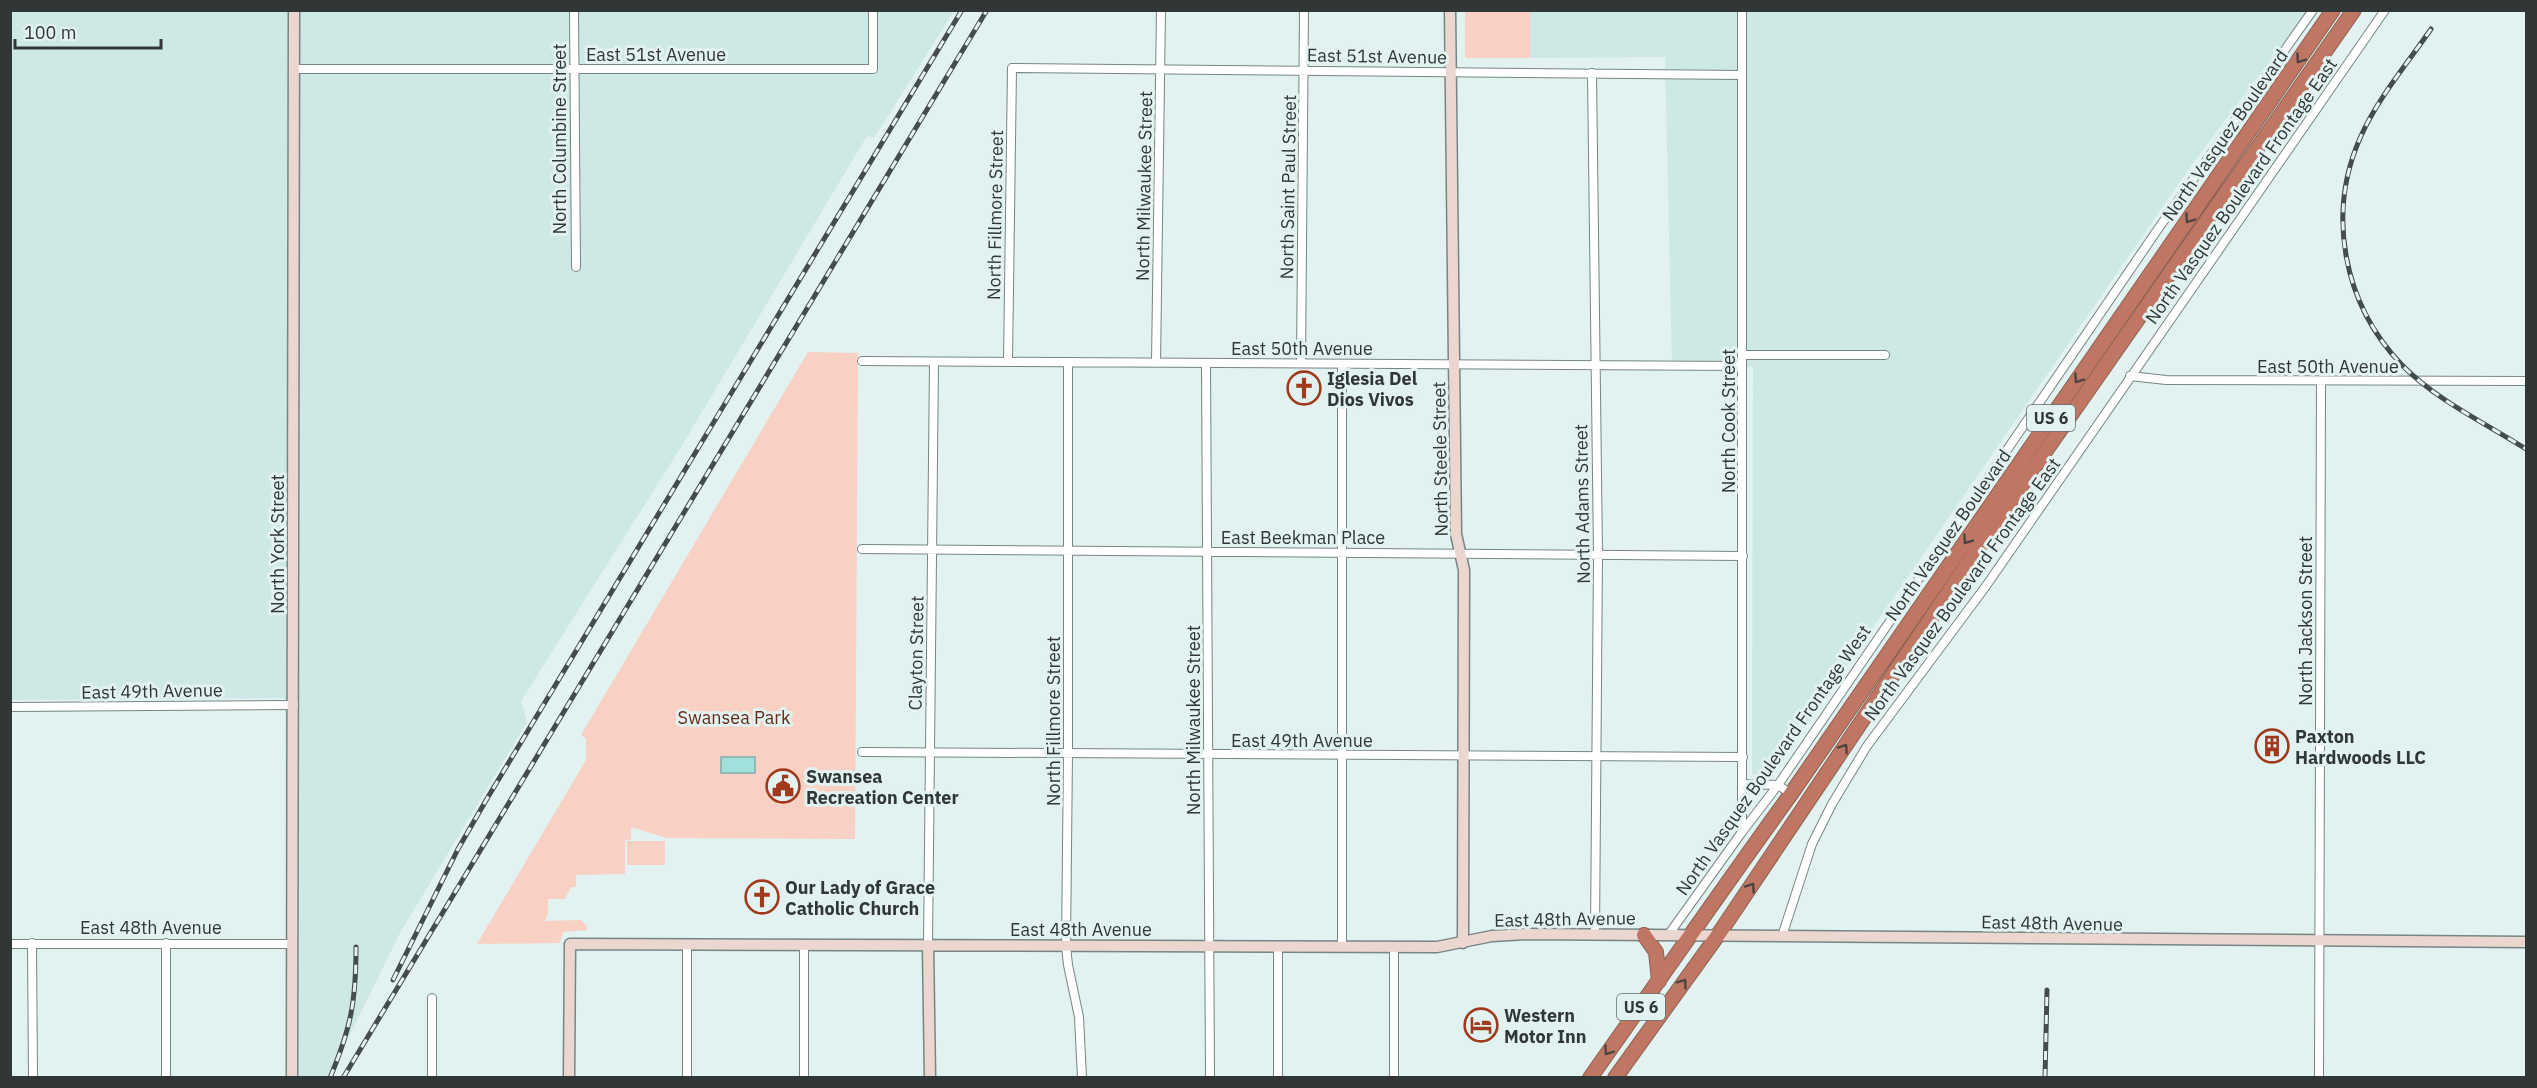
<svg xmlns="http://www.w3.org/2000/svg" width="2537" height="1088" font-family="'IBM Plex Sans',sans-serif">
<rect width="100%" height="100%" fill="#e1f2f0"/>
<path fill="#cee8e6" d="M 10,11 L 954,11 L 874,138 L 867,136 L 681,447 L 521,701 L 527,722 L 400,933 L 329,1077 L 286,1077 L 285,698 L 11,700 Z
M 1530,11 L 2307,11 L 2188,170 L 1772,774 L 1752,775 L 1753,367 L 1672,365 L 1665,57 L 1530,58 Z"/>
<path fill="#f9d0c4" d="M 1465,11 L 1530,11 L 1530,58 L 1465,58 Z
M 808,352 L 858,353 L 855,839 L 667,838 L 631,827 L 631,840 L 625,840 L 625,874 L 576,875 L 576,887 L 571,887 L 565,899 L 548,899 L 548,914 L 545,921 L 581,920 L 587,926 L 587,930 L 563,932 L 560,943 L 477,944 L 586,760 L 586,738 L 581,735 Z
M 627,841 L 665,841 L 665,865 L 627,865 Z"/>
<path fill="#a2e0dc" stroke="#80adaa" stroke-width="1.5" d="M 721,757 L 755,757 L 755,773 L 721,773 Z"/>
<g fill="none" stroke-linecap="round" stroke-linejoin="round">
<defs>
<path id="street" d="M 574,10 L 576,267
M 294,69 L 873,69 L 873,10
M 1592,73 L 1598,555 L 1595,934
M 1742,355 L 1885,355
M 862,361 L 1742,366
M 1008,362 L 1012,68 L 1742,75
M 1068,362 L 1068,753 L 1066,946 L 1068,965 L 1079,1017 L 1082,1078
M 1156,363 L 1161,10
M 1206,363 L 1210,1078
M 1301,363 L 1304,10
M 2130,376 L 2166,380 L 2526,381
M 862,549 L 1743,556
M 10,707 L 294,705
M 862,752 L 1743,757
M 1743,784 L 1778,785 L 1791,794
M 1742,832 L 1742,10
M 1669,934 L 1742,832 L 1778,785 L 2158,229 L 2313,10
M 1782,936 L 1812,844 L 1832,804 L 1867,746 L 1986,586 L 2385,10
M 32,943 L 33,1078
M 166,943 L 166,1078
M 10,944 L 292,944
M 687,944 L 687,1078
M 804,945 L 804,1078
M 928,945 L 934,362
M 1342,947 L 1342,364
M 1394,947 L 1394,1078
M 432,1078 L 432,998
M 1278,1078 L 1278,946
M 2319,1078 L 2321,381"/>
<path id="secondary" d="M 1450,10 L 1456,534 L 1464,570 L 1463,943
M 928,945 L 930,1078
M 292,1078 L 294,10
M 569,1078 L 570,944 L 1437,947 L 1492,936 L 1528,934 L 2526,942"/>
<path id="highway" d="M 1644,935 L 1656,952 L 1659,981
M 1590,1078 C 1657,983 1723,888 1791,794 L 2333,10
M 1615,1078 L 1718,935 L 1991,529 L 2354,10"/>
</defs>
<use href="#street" stroke="#768684" stroke-width="10"/>
<use href="#secondary" stroke="#768684" stroke-width="13"/>
<use href="#highway" stroke="#8d6154" stroke-width="16"/>
<use href="#street" stroke="#fff" stroke-width="8"/>
<use href="#secondary" stroke="#ecd6d0" stroke-width="10"/>
<use href="#highway" stroke="#bf7764" stroke-width="14"/>
<defs>
<path id="rail" d="M 2431,29 C 2407,64 2378,98 2361,136 C 2326,213 2343,304 2402,365 C 2436,400 2485,423 2526,449
M 393,980 L 458,849 L 488,797 L 962,10
M 330,1078 C 351,1027 356,1002 356,947
M 343,1078 L 987,10
M 2045,1078 L 2047,990"/>
</defs>
<use href="#rail" stroke="#454d4c" stroke-width="5"/>
<use href="#rail" stroke="#e1f2f0" stroke-width="3" stroke-dasharray="9" stroke-linecap="butt"/>
</g>
<defs><path id="oneway-chevron" d="M-2-3.5L2.5 0L-2 3.5" fill="none" stroke-width="1.6" stroke-linecap="round" stroke-linejoin="round" transform="scale(1.5)"/></defs>
<g stroke="#4d443f">
<use href="#oneway-chevron" transform="translate(2300 59) rotate(125)"/>
<use href="#oneway-chevron" transform="translate(2189 219) rotate(125)"/>
<use href="#oneway-chevron" transform="translate(2078 379) rotate(125)"/>
<use href="#oneway-chevron" transform="translate(1967 540) rotate(125)"/>
<use href="#oneway-chevron" transform="translate(1844 748) rotate(-56)"/>
<use href="#oneway-chevron" transform="translate(1751 887) rotate(-56)"/>
<use href="#oneway-chevron" transform="translate(1683 983) rotate(-54)"/>
<use href="#oneway-chevron" transform="translate(1608 1051) rotate(126)"/>
</g>
<defs>
<symbol id="church-ring" viewBox="-11 -11 22 22"><circle r="9.5" fill="#e1f2f0" stroke="#a1391d" stroke-width="1.5"/><path d="M-1.2-6h2.4v3.5h3.3v2.4h-3.3V6h-2.4V-.1h-3.3v-2.4h3.3Z" fill="#a1391d"/></symbol>
<symbol id="building-ring" viewBox="-11 -11 22 22"><circle r="9.5" fill="#e1f2f0" stroke="#a1391d" stroke-width="1.5"/><path d="M-4-6H4V6H1V3H-1V6H-4ZM-2.5-4.3h1.7v1.8h-1.7ZM.8-4.3h1.7v1.8H.8ZM-2.5-1h1.7V.8h-1.7ZM.8-1h1.7V.8H.8Z" fill="#a1391d"/></symbol>
<symbol id="civic-ring" viewBox="-11 -11 22 22"><circle r="9.5" fill="#e1f2f0" stroke="#a1391d" stroke-width="1.5"/><path d="M-.6-6.5H3V-4.5H.6V-3L4-1V1h2V6H-6V1h2V-1L-.6-3ZM-1.2 2.5V6h2.4V2.5Z" fill="#a1391d"/></symbol>
<symbol id="hotel-ring" viewBox="-11 -11 22 22"><circle r="9.5" fill="#e1f2f0" stroke="#a1391d" stroke-width="1.5"/><path d="M-6-4.5h1.5V1H6V5H4.5V3h-9V5H-6ZM-4 0a1.8 1.8 0 1 1 3.6 0ZM.5 0V-2.5h3Q6-2.5 6 0Z" fill="#a1391d"/></symbol>
</defs>
<g fill-rule="evenodd">
<use href="#church-ring" x="1285" y="369" width="38" height="38"/>
<use href="#building-ring" x="2253" y="727" width="38" height="38"/>
<use href="#civic-ring" x="764" y="767" width="38" height="38"/>
<use href="#church-ring" x="743" y="878" width="38" height="38"/>
<use href="#hotel-ring" x="1462" y="1006" width="38" height="38"/>
</g>
<g text-anchor="middle" dominant-baseline="central" stroke-width="6" stroke-linejoin="round" paint-order="stroke">
<g fill="#e1f2f0" stroke="#656f6e" stroke-width="1.5">
<rect x="2027" y="405" width="48" height="26" rx="4.5"/>
<rect x="1617" y="994" width="48" height="26" rx="4.5"/>
</g>
<g font-size="16" font-weight="bold" fill="#303736">
<text x="2051" y="418">US 6</text>
<text x="1641" y="1007">US 6</text>
</g>
<g font-size="18" fill="#303736" stroke="#e1f2f0">
<text x="656" y="54">East 51st Avenue</text>
<text transform="translate(1377 56) rotate(1)">East 51st Avenue</text>
<text transform="translate(2225 135) rotate(-55)">North Vasquez Boulevard</text>
<text transform="translate(559 139) rotate(-90)">North Columbine Street</text>
<text transform="translate(1144 186) rotate(-89)">North Milwaukee Street</text>
<text transform="translate(1288 187) rotate(-89)">North Saint Paul Street</text>
<text transform="translate(2241 191) rotate(-55)">North Vasquez Boulevard Frontage East</text>
<text transform="translate(995 215) rotate(-89)">North Fillmore Street</text>
<text x="1302" y="348">East 50th Avenue</text>
<text x="2328" y="366">East 50th Avenue</text>
<text transform="translate(1728 421) rotate(-90)">North Cook Street</text>
<text transform="translate(1440 459) rotate(-91)">North Steele Street</text>
<text transform="translate(1582 504) rotate(-91)">North Adams Street</text>
<text transform="translate(1948 535) rotate(-55)">North Vasquez Boulevard</text>
<text x="1303" y="537">East Beekman Place</text>
<text transform="translate(277 544) rotate(-90)">North York Street</text>
<text transform="translate(1962 589) rotate(-54)">North Vasquez Boulevard Frontage East</text>
<text transform="translate(2305 621) rotate(-90)">North Jackson Street</text>
<text transform="translate(916 653) rotate(-89)">Clayton Street</text>
<text transform="translate(152 691) rotate(-1)">East 49th Avenue</text>
<text transform="translate(1193 720) rotate(-90)">North Milwaukee Street</text>
<text transform="translate(1053 721) rotate(-90)">North Fillmore Street</text>
<text x="1302" y="740">East 49th Avenue</text>
<text transform="translate(1773 760) rotate(-55)">North Vasquez Boulevard Frontage West</text>
<text transform="translate(1565 919) rotate(-1)">East 48th Avenue</text>
<text transform="translate(2052 923) rotate(1)">East 48th Avenue</text>
<text x="151" y="927">East 48th Avenue</text>
<text x="1081" y="929">East 48th Avenue</text>
</g>
<g font-size="18" font-weight="bold" fill="#303736" stroke="#e1f2f0" text-anchor="start">
<text x="1327" y="378">Iglesia Del<tspan x="1327" dy="21">Dios Vivos</tspan></text>
<text x="2295" y="736">Paxton<tspan x="2295" dy="21">Hardwoods LLC</tspan></text>
<text x="806" y="776">Swansea<tspan x="806" dy="21">Recreation Center</tspan></text>
<text x="785" y="887">Our Lady of Grace<tspan x="785" dy="21">Catholic Church</tspan></text>
<text x="1504" y="1015">Western<tspan x="1504" dy="21">Motor Inn</tspan></text>
</g>
<g font-size="18" fill="#672919" stroke="#e1f2f0">
<text x="734" y="717">Swansea Park</text>
</g>
</g>
<rect width="2537" height="1088" fill="none" stroke="#303736" stroke-width="24"/>
<path d="M15 39v9h146v-9" fill="none" stroke="#303736" stroke-width="3"/>
<text x="24" y="39" font-size="18" fill="#303736" stroke="#e1f2f0" stroke-width="4.5" paint-order="stroke">100 m</text>
</svg>
